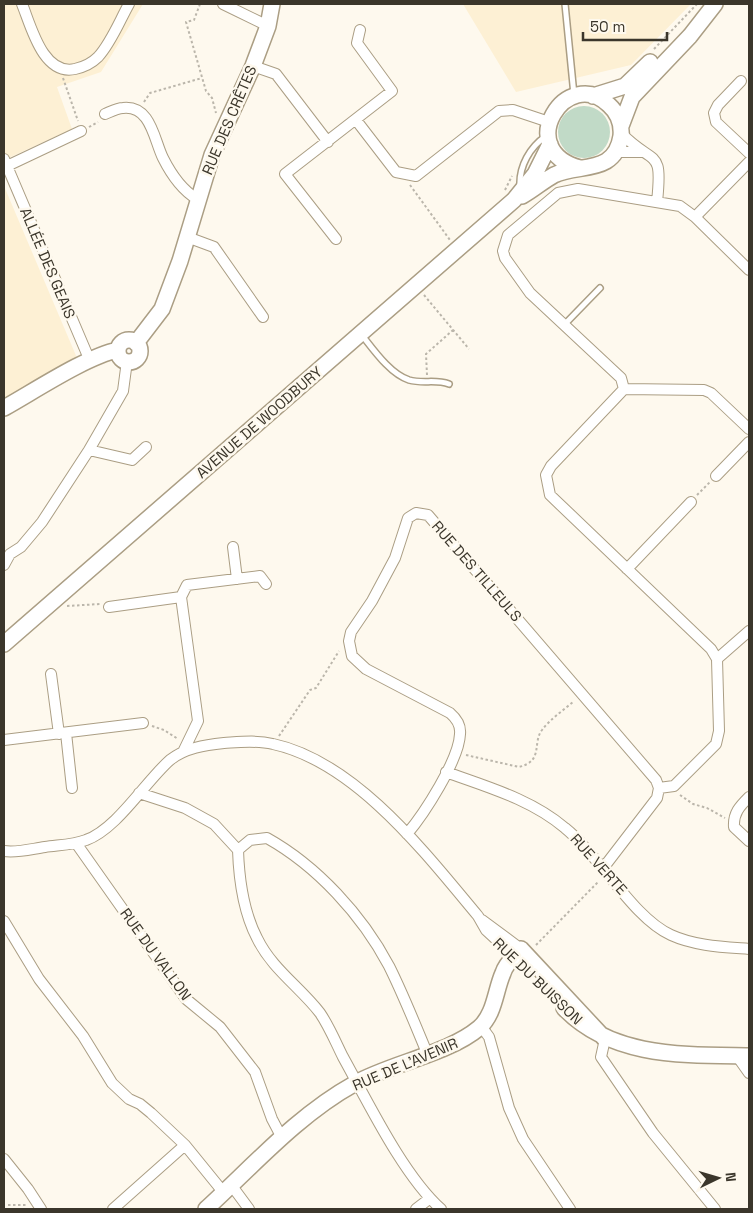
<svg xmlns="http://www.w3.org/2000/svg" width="753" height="1213" font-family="'Space Grotesk',sans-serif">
<rect width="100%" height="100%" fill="#fef9ee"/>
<path fill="#fdf0d4" d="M 4,4 L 143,4 L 101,72 L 57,87 L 72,129 L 4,160 Z
M 463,4 L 691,4 L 631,65 L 516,92 Z
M 4,186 L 77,358 L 4,399 Z"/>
<path fill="#c1dac7" d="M558 132a26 26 0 1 1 52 0a26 26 0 1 1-52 0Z"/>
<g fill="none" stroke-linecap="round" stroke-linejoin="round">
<defs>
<path id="lane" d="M 565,4 L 574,95
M 520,186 C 519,166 530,147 546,136
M 564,325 L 600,288
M 361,334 C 373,349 390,374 409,380 C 423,384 436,379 449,384"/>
<path id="street" d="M 22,4 C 31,26 43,76 75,69 C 84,67 91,64 98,57 C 111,43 120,20 129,4
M 223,4 L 268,26
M 253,66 L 276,74 L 328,142
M 741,81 L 718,105 L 714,113 L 716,122 L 749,153
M 105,114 C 110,112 117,108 123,108 C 151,105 154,140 163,158 C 171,174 182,190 197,199
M 356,120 L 396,172 L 416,176 L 499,111 L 513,110 L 549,122
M 621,133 C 654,167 663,146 657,202
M 615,152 L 643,152
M 4,159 L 90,361
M 7,166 L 81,131
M 695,217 L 749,162
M 187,237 L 214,247 L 263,317
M 336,239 L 285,174 L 392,91 L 357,43 L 360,30
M 624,389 L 704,390 L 711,393 L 749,429
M 89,450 L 132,460 L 146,447
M 716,476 L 749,442
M 233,547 L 237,579
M 4,565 L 10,554 L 21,547 L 42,522 L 89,450 L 123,391 L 127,361
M 627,569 L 691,502
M 109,607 L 181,597
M 717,659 L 749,631
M 51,674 L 59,734
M 66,733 L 72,788
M 4,740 L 143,723
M 183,752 L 198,721 L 181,597 L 187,585 L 260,576 L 266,584
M 446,772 C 487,787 531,799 565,828 C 600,856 633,918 671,935 C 695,946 724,947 749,949
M 659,788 L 674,786 L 716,744 L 719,731 L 717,659 L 711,649 L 550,495 L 546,475 L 551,466 L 624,389 L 621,378 L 530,293 L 505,258 L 503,251 L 508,235 L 558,193 L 578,189 L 680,206 L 695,217 L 749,270
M 139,793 L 185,808 L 214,824 L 238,850 C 239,880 243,911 257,938 C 272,969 300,987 320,1013 C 329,1026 336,1043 343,1057 C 368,1102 403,1175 441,1209
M 749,797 C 740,806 733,813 734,827 L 749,841
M 407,834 C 424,814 459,760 460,734 C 461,725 457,719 450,713 L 366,669 L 352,656 L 349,641 L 351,632 L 372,601 L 395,558 L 408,518 L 416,513 L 428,515 L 656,780 L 659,788 L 657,798 L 604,867
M 76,843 L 186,999 L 220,1027 L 255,1072 L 272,1119 L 282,1138
M 238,850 L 250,840 L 267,838 C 317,866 362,915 389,966 C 403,994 415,1024 427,1053
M 4,851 C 17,853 31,849 45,847 C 58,845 73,845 86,840 C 117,829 145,782 170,760 C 185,748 205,745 224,743 C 240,742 257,740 273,744 C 356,762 426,854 478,916 L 486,930 L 514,956
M 482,920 L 521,949
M 4,921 L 39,979 L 83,1036 L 112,1083 L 129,1099 L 140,1104 L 151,1113 L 185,1145 L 224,1193
M 481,1026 L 489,1037 L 509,1108 L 523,1139 L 570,1209
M 605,1039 L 601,1057 L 653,1133 L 715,1209
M 737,1056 L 749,1073
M 4,1159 L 28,1189 L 41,1209
M 232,1186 L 249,1209
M 113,1209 L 185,1145
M 416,1209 L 429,1199"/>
<path id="secondary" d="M 593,96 L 625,86 L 650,62
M 621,126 L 632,97 L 690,36 L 715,4
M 522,196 C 533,190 543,181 554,175 C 580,163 615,175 621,136 C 622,125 618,113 609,105 C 567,64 512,150 580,168
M118 351a11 11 0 1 1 22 0a11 11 0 1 1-22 0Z
M 136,343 L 162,309 L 180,261 L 212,155 L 253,66 L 268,26 L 272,4
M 4,408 C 33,392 87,356 118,350
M 4,644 L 514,200 L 535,174 L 550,144
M 564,1008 C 612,1058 684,1055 749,1056
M 206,1209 C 253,1166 298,1115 354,1084 C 391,1063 448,1054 479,1028 C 495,1014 495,991 503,973 C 506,963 515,956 521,949 L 605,1039"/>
</defs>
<use href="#lane" stroke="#ab9e84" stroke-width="8"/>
<use href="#street" stroke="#ab9e84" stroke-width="12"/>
<use href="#secondary" stroke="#ab9e84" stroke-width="18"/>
<path stroke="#bbb6ab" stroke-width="2" stroke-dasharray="2.5 2.5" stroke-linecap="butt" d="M 200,4 L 194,20 L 186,22 L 206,91 L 212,98 L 216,113
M 654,49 L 697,4
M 63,78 L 78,121
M 144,102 L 150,93 L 202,78
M 89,127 L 98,122
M 410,185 L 450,240
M 505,190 L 512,176
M 424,295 L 469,349
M 427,375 L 426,354 L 453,330
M 697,495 L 710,482
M 67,606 L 100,604
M 152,726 L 164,730 L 178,739
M 279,736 L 310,690 L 316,688 L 339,651
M 466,755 L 519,767 C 544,761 532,743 542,730 C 550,719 564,710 574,701
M 680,795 L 693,804 L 707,808 L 725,818
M 536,945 L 599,881
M 8,1205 L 27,1205"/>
<use href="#lane" stroke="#fff" stroke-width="5"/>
<use href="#street" stroke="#fff" stroke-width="10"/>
<use href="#secondary" stroke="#fff" stroke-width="15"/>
</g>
<g text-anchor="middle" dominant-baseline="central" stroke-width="5" stroke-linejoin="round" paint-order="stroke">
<g font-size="15" fill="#3b362b" stroke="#fef9ee">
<text transform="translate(229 120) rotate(-67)">RUE DES CRÊTES</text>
<text transform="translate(48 263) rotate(67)">ALLÉE DES GEAIS</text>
<text transform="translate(259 422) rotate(-41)">AVENUE DE WOODBURY</text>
<text transform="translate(477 571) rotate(49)">RUE DES TILLEULS</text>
<text transform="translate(599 864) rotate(48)">RUE VERTE</text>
<text transform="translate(156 954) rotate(54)">RUE DU VALLON</text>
<text transform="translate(538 981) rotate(44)">RUE DU BUISSON</text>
<text transform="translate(405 1064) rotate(-23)">RUE DE L'AVENIR</text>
</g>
</g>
<rect width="753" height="1213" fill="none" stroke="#3b362b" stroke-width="10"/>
<g transform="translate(718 1178) rotate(85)" stroke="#fef9ee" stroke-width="4" paint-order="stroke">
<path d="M0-4L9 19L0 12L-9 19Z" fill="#3b362b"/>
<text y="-8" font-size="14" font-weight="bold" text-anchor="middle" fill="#3b362b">N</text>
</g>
<path d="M583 32v8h84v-8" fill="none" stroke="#3b362b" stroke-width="2.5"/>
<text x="590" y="32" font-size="15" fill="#3b362b" stroke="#fef9ee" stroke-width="4" paint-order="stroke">50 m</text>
</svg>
